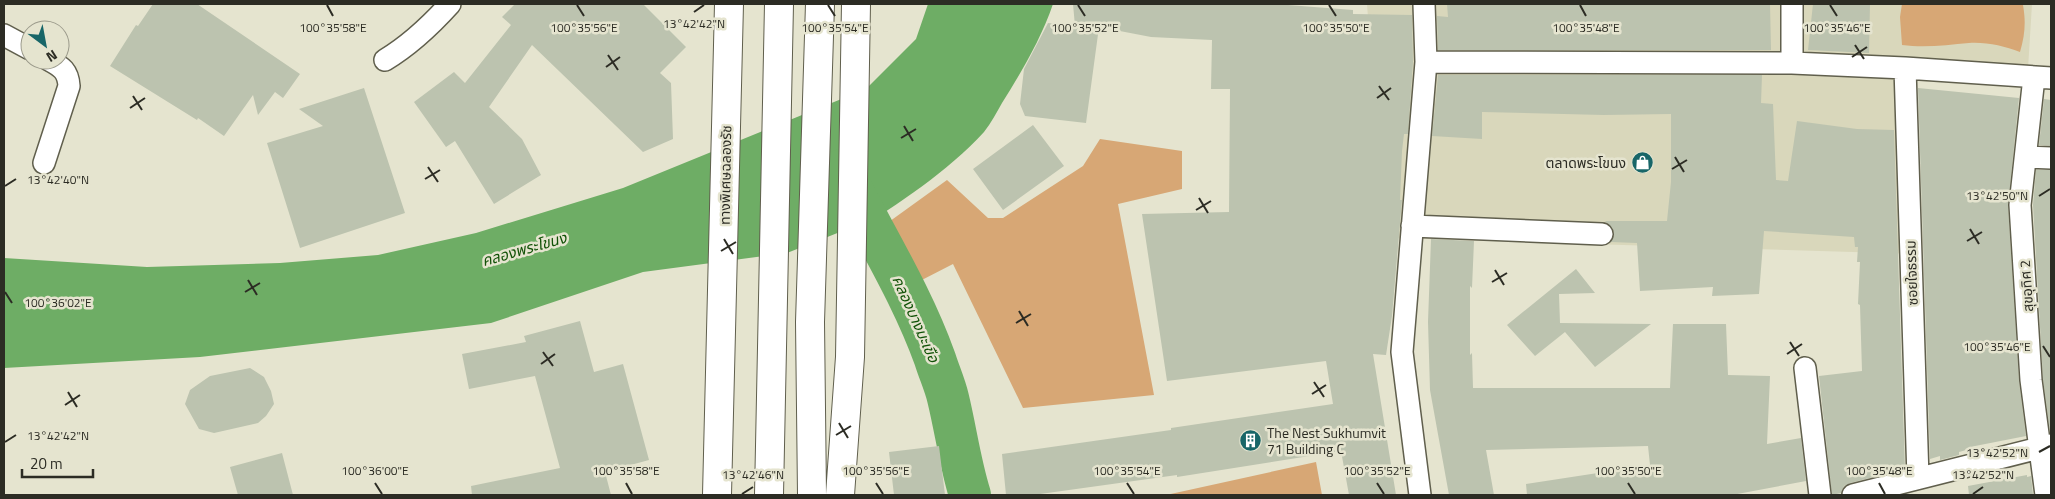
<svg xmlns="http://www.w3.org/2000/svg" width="2055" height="499" font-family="'Titillium Web','Noto Sans Thai',sans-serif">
<rect width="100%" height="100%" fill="#e5e4cf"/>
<path fill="#d9d7bb" d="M 1367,4 L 2032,4 L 2027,85 L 1917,78 L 1919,254 L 1362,237 L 1372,72 Z"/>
<path fill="#d7a775" d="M 1902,4 L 2021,4 L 2023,5 C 2026,22 2025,35 2020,52 C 2004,46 1987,42 1969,43 C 1947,45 1925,48 1902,45 L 1900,17 Z
M 1100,139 L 1182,151 L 1182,189 L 1118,204 L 1154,395 L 1023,408 L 953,264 L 916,283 L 886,224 L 947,180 L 988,218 L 1003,218 L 1083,166 Z
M 1316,462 L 1322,495 L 1166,495 Z"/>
<path fill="#6ead65" d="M 928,4 L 1053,4 C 1041,39 1022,71 1002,103 C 997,112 991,123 984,132 C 947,172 899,204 853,232 L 845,230 L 787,253 L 643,272 L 491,323 L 200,357 L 4,368 L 4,258 L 147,267 L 280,263 L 378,255 L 476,233 L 623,188 L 866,89 L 916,39 Z"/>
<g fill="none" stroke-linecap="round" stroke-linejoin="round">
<path stroke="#6ead65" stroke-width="42" d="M 842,170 C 873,233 911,292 935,359 C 939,372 945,385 948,398 C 956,431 960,463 970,495"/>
</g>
<path fill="#bcc3af" d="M 153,4 L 197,4 L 300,74 L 283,98 L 275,92 L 258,115 L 253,95 L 224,136 L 198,118 L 197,120 L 110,66 L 136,25 L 138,26 Z
M 515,4 L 643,4 L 686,47 L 660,73 L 671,83 L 673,139 L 643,152 L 532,45 L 489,107 L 522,139 L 541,175 L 494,204 L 455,141 L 446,147 L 414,102 L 454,72 L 465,83 L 511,25 L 502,17 Z
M 1073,4 L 1275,4 L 1353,10 L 1353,14 L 1412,15 L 1413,62 L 1408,134 L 1404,134 L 1402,151 L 1400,200 L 1402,200 L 1392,316 L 1386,355 L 1373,354 L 1396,495 L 1349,495 L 1341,451 L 1177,477 L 1177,475 L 1033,495 L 1006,495 L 1002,454 L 1171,430 L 1171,428 L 1333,404 L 1326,361 L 1167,381 L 1142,214 L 1229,212 L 1230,89 L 1211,89 L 1212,40 L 1151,37 L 1099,27 L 1086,123 L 1025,116 L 1020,104 L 1024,69 L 1048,23 L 1075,26 Z
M 1447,4 L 1770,4 L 1771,50 L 1438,50 L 1437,16 L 1448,17 Z
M 1813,4 L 1870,4 L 1869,53 L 1808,50 Z
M 1438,75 L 1762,75 L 1761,103 L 1773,104 L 1776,180 L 1788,181 L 1797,121 L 1857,129 L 1894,130 L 1905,469 L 1850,483 L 1844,486 L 1841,493 L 1832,495 L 1819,376 L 1862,371 L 1860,305 L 1858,304 L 1860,262 L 1857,262 L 1858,247 L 1855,247 L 1854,237 L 1764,231 L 1759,294 L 1712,296 L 1713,287 L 1640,291 L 1637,243 L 1611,242 L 1614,235 L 1613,229 L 1605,221 L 1667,221 L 1671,182 L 1671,114 L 1604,115 L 1482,112 L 1482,139 L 1432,136 Z
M 364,88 L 405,213 L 300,248 L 267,143 L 323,126 L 299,109 Z
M 1918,88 L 2019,98 L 2008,206 L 2019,381 L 2026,436 L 1970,447 L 1970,449 L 1959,452 L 1959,455 L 1940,460 L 1940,456 L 1930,459 Z
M 2044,99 L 2051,100 L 2051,146 L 2039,145 Z
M 1033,125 L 1064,166 L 1003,210 L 973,169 Z
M 2036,170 L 2051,170 L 2050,432 L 2043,379 L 2033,205 Z
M 1431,239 L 1474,241 L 1472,288 L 1470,286 L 1470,355 L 1472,353 L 1473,388 L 1670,388 L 1673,324 L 1726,324 L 1728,375 L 1770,376 L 1767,444 L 1801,438 L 1806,481 L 1732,495 L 1527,495 L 1526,484 L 1650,465 L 1648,446 L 1486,450 L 1494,495 L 1449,495 L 1430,390 L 1428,322 Z
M 1576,269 L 1595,293 L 1559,294 L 1560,323 L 1651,324 L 1595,367 L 1565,332 L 1535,356 L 1507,325 Z
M 580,321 L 594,372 L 623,364 L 649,460 L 605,472 L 611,495 L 472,495 L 471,486 L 560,468 L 535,376 L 469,389 L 462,354 L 526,342 L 524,336 Z
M 250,368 L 264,377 L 271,391 L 274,404 L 266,416 L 258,423 L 214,433 L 199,429 L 185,404 L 190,390 L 210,376 Z
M 939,446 L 945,495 L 894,495 L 889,452 Z
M 282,453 L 293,495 L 238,495 L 230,467 Z
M 2027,475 L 2027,477 L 2031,476 L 2033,495 L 1969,495 L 1968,486 Z"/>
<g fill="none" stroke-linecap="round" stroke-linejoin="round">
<defs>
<path id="street" d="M 4,35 L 30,49
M 385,60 C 410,45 431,25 450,4
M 1426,62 L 1792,63 L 1792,4
M 1792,63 L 1905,68 L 2051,78
M 1905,68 L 1918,478
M 2034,77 L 2020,205 L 2031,380 L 2046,495
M 2026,157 L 2051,158
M 44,163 L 69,86 C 68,71 62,67 49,60
M 1412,226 L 1602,234
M 1805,368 L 1820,495
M 1420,495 L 1402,352 L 1426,62 L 1424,4
M 1853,495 L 2051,445"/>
<path id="highway" d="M 717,495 L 729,4
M 769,495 L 779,4
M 812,495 L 810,322 L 820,4
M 840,495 L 850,357 L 856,4"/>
</defs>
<use href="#street" stroke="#605f4d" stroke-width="24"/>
<use href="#highway" stroke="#605f4d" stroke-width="30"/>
<use href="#street" stroke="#fff" stroke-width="21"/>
<use href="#highway" stroke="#fff" stroke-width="28"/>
</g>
<path fill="none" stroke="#2c2c24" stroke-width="2" d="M 327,5 L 333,16M 577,5 L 584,16M 828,5 L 835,16M 1078,5 L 1085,16M 1329,5 L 1336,16M 1580,5 L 1586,16M 1830,5 L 1837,16M 694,12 L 704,5M 1855,45 L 1864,59M 608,55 L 618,70M 1852,57 L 1867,47M 606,67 L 620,57M 1379,86 L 1389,100M 133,96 L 142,110M 1377,98 L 1391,88M 130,108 L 145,98M 904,126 L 913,141M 901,138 L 916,129M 1675,157 L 1684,172M 428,167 L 438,182M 1672,169 L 1687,160M 425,179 L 440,170M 5,186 L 16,179M 2039,196 L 2050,189M 1199,198 L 1208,213M 1196,210 L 1211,201M 1970,229 L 1979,244M 724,239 L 733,254M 1967,241 L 1982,232M 721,251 L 736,242M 1495,270 L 1504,285M 248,280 L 257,295M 1492,282 L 1507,273M 5,292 L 12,303M 245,292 L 260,283M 1019,311 L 1028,326M 1016,323 L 1031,314M 1790,342 L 1799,356M 2043,346 L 2050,357M 543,352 L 553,366M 1787,354 L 1802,344M 541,364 L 555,354M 1314,382 L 1324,397M 68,392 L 77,407M 1312,394 L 1326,385M 65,405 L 80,395M 839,423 L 848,438M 836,435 L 851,426M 5,442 L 16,435M 2039,452 L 2050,446M 375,483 L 382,494M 626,483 L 632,494M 876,483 L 883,494M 1127,483 L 1134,494M 1377,483 L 1384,494M 1628,483 L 1635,494M 1879,483 L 1885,494M 742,494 L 753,487M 1973,494 L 1983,487"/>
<defs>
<symbol id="shop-disc" viewBox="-11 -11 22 22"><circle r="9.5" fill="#186668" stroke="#e5e4cf"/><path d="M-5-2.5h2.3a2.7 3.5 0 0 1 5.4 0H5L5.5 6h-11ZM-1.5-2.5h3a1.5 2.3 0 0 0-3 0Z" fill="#fff"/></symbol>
<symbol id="building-disc" viewBox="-11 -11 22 22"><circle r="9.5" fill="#186668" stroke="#e5e4cf"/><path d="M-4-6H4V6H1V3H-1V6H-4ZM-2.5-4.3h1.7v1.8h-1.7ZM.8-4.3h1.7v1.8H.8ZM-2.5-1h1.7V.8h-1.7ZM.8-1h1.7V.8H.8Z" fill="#fff"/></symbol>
</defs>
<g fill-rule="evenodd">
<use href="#shop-disc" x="1630" y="150" width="25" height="25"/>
<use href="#building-disc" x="1238" y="428" width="25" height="25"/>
</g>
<g text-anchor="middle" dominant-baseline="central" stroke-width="5" stroke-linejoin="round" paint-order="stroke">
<g font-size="14" fill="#2c2c24" stroke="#e5e4cf" text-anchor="end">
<text x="1626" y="162">ตลาดพระโขนง</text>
<text x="1267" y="432" text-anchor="start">The Nest Sukhumvit<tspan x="1267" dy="16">71 Building C</tspan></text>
</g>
<g font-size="14" fill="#2c2c24" stroke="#e5e4cf">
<text transform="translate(725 175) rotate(-89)">ทางพิเศษฉลองรัช</text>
<text transform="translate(1911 273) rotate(-92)">ซอยใจธรรม</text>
<text transform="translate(2026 286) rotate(-94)">สุขอุทิศ 2</text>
</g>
<g font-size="15" font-style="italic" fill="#115207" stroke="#e5e4cf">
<text transform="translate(524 249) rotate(-16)">คลองพระโขนง</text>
<text transform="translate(916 319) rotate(66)">คลองบางมะเขือ</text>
</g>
</g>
<g font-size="12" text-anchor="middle" fill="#2c2c24" stroke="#e5e4cf" stroke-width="5" stroke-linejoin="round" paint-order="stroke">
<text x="694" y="28">13°42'42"N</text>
<text x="333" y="32">100°35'58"E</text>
<text x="835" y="32">100°35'54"E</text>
<text x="1085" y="32">100°35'52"E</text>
<text x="584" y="32">100°35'56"E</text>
<text x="1336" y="32">100°35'50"E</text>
<text x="1586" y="32">100°35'48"E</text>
<text x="1837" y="32">100°35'46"E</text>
<text x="58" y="184">13°42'40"N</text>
<text x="1997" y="200">13°42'50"N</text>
<text x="58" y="307">100°36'02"E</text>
<text x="1997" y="351">100°35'46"E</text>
<text x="58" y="440">13°42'42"N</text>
<text x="1997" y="457">13°42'52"N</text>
<text x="375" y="475">100°36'00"E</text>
<text x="626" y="475">100°35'58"E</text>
<text x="876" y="475">100°35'56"E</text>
<text x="1127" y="475">100°35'54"E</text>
<text x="1377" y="475">100°35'52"E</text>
<text x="1628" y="475">100°35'50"E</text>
<text x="1879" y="475">100°35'48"E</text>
<text x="753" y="479">13°42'46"N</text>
<text x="1983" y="479">13°42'52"N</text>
</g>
<rect width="2055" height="499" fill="none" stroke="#2c2c24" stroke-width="10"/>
<g transform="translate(45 45) rotate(148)"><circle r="24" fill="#e5e4cf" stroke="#9b9a8b"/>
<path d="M0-4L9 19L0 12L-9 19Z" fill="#186668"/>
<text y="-8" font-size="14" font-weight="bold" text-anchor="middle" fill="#2c2c24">N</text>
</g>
<path d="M22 469v8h71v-8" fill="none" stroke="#2c2c24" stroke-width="2.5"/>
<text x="30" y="469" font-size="15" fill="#2c2c24" stroke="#e5e4cf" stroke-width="4" paint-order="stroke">20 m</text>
</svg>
